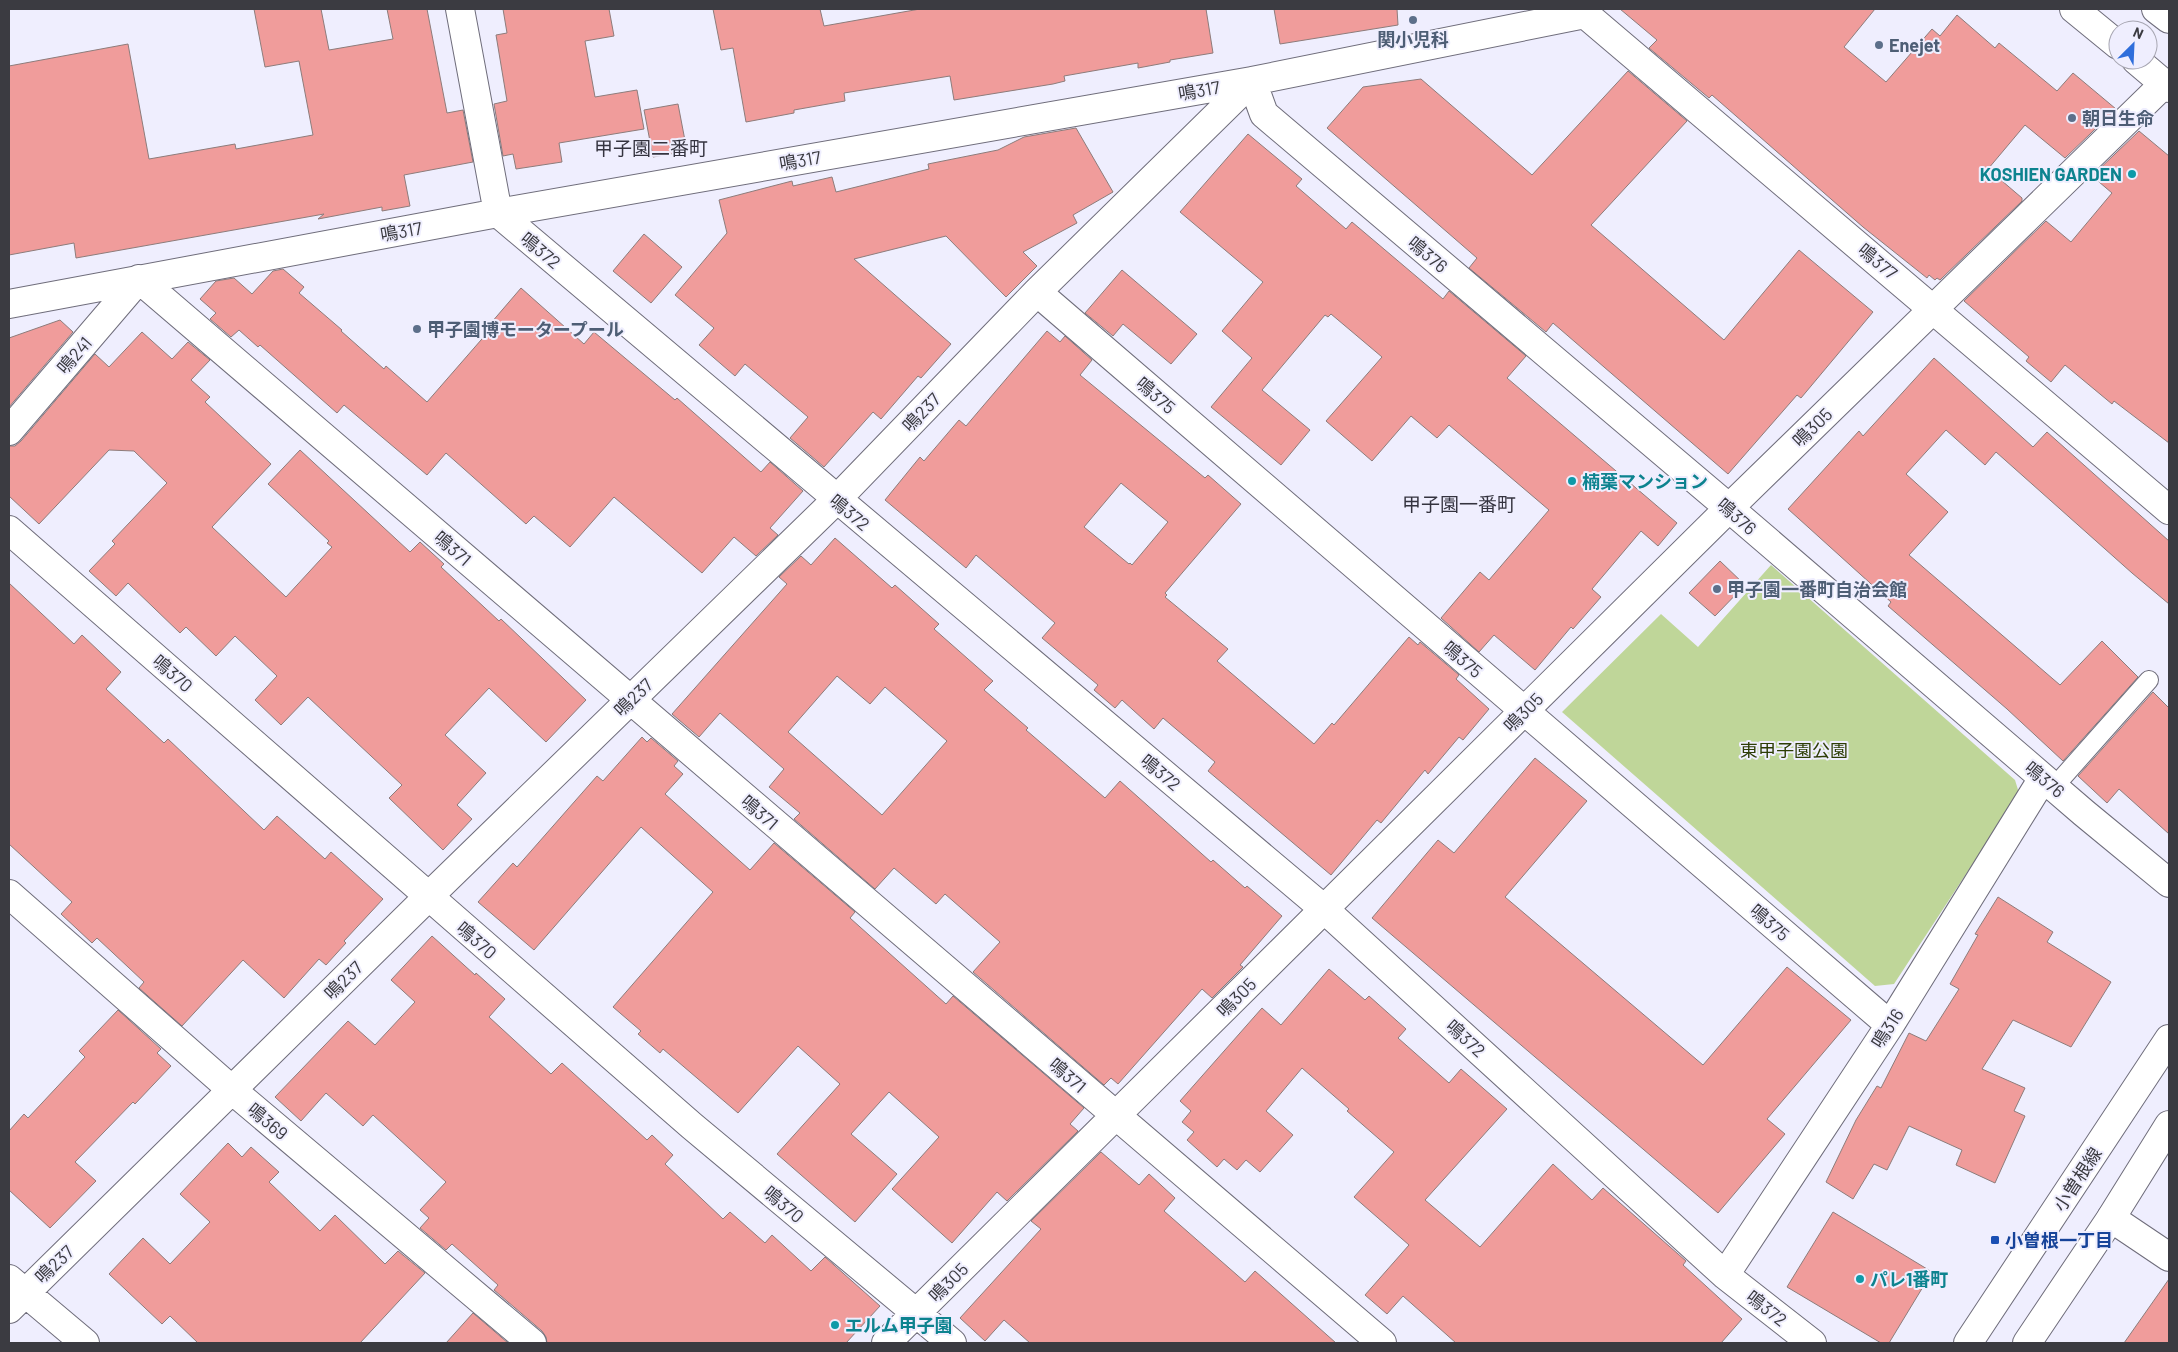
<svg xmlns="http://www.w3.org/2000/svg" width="2178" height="1352" font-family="Barlow,'Noto Sans JP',sans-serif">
<rect width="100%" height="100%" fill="#efeefe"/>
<path fill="#bfd699" d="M 1771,565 L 2015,780 L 2019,793 L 1894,984 L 1875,986 L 1562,712 L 1661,614 L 1698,647 Z"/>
<path fill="#f09c9b" stroke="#8d7c7b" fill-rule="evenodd" d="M 254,9 L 321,9 L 329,50 L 393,39 L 387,9 L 427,9 L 447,113 L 463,110 L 473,162 L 404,175 L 410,206 L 382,211 L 382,207 L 318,219 L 324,214 L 76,258 L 74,243 L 9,255 L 9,66 L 128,44 L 149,159 L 235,144 L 236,149 L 313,135 L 299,61 L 265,67 Z
M 503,9 L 609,9 L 614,36 L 585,41 L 595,97 L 637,90 L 644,129 L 559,143 L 562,162 L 516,169 L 513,154 L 503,156 L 494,104 L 507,101 L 496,35 L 507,33 Z
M 713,9 L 820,9 L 824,26 L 920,9 L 1206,9 L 1213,53 L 1170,60 L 1170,62 L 1138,68 L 1138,63 L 1064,76 L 1065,81 L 1053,84 L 954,100 L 950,76 L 844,93 L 845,101 L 794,110 L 794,113 L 746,122 L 733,48 L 721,50 Z
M 1274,9 L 1397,9 L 1398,25 L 1280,44 Z
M 1620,9 L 1875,9 L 1844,47 L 1886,82 L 1932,29 L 1940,36 L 1957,15 L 1995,48 L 1999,43 L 2057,91 L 2073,73 L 2116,109 L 2065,158 L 2025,125 L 1988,169 L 2022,198 L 2022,201 L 1940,280 L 1937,278 L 1935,280 L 1929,275 L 1927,278 L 1863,227 L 1712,95 L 1709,98 L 1649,48 L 1657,40 Z
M 1628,71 L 1687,121 L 1591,225 L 1724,340 L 1799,250 L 1873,312 L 1801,398 L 1797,395 L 1728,474 L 1553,323 L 1546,332 L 1469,268 L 1477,258 L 1327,128 L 1363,87 L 1421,79 L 1532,175 Z
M 678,104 L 687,151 L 653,157 L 644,110 Z
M 1076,128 L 1113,192 L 1073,215 L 1077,223 L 1023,252 L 1037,266 L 1006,297 L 946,236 L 854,259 L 951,344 L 921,378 L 918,376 L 881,419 L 873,412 L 824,467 L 790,438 L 808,417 L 745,364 L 735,376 L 699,345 L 714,328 L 675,295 L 727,233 L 719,200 L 792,181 L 793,186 L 832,177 L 836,192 L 929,169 L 928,164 L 998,150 L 1024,137 Z
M 2139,131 L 2169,156 L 2169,443 L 2114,401 L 2112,404 L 2065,365 L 2051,382 L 2026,361 L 2029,357 L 1964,301 L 2046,221 L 2071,242 L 2112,193 L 2092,176 Z
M 1248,134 L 1302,179 L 1296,186 L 1346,229 L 1352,222 L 1443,299 L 1449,291 L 1526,356 L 1507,378 L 1677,523 L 1658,546 L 1641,531 L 1592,589 L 1601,597 L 1573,629 L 1571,627 L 1535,670 L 1494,635 L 1479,652 L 1441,618 L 1480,572 L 1489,580 L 1549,510 L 1449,425 L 1437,438 L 1411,416 L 1372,461 L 1326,421 L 1382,357 L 1331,314 L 1328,317 L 1325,315 L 1262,390 L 1310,430 L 1281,465 L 1211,407 L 1252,358 L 1222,331 L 1263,282 L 1180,212 Z
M 644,234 L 682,267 L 651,303 L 613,271 Z
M 283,269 L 304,287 L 299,293 L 342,330 L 341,331 L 384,369 L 386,366 L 427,402 L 488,332 L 485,330 L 521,288 L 584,344 L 594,332 L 675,400 L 677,398 L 761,472 L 770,462 L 803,491 L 770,528 L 778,535 L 756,556 L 734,537 L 702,573 L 614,497 L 570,547 L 534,516 L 526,524 L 446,453 L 427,475 L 344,405 L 337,413 L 260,345 L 258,347 L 239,330 L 231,337 L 210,319 L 216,313 L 200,299 L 216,281 L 234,278 L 252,294 L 273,271 Z
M 1122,270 L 1197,334 L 1171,364 L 1123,324 L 1113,336 L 1085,313 Z
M 60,320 L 73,332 L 9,407 L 9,338 Z
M 1047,331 L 1060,342 L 1065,336 L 1092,360 L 1080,375 L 1205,478 L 1208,475 L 1241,504 L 1165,593 L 1167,595 L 1165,597 L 1228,649 L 1217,661 L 1314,744 L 1332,723 L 1334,725 L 1409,637 L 1418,645 L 1420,642 L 1459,675 L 1456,679 L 1489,709 L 1463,740 L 1459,737 L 1428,774 L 1425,770 L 1381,823 L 1377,820 L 1331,875 L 1208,771 L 1215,762 L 1163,718 L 1154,729 L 1122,700 L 1115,708 L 1094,690 L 1098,685 L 1042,638 L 1055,623 L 976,555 L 966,568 L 885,500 L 920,457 L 924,461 L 959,420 L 966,426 ZM 1121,483 L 1168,522 L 1132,565 L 1130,563 L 1129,564 L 1084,527 Z
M 142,332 L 172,359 L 188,342 L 210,360 L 191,380 L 210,397 L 205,402 L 271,464 L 212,527 L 286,597 L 332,547 L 327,543 L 329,541 L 268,484 L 300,450 L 410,552 L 420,542 L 444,564 L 441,567 L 499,621 L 501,619 L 586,700 L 546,742 L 489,688 L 445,735 L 486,773 L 457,805 L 472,819 L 443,850 L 389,798 L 402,785 L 308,697 L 281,725 L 255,700 L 277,676 L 235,636 L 216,656 L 186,627 L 180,633 L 128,583 L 116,596 L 89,571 L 115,544 L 112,541 L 167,483 L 134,451 L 109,450 L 39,524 L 9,496 L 9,446 L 15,446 L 21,441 L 95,354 L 109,367 Z
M 1934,358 L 2033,447 L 2047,432 L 2169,541 L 2169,604 L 2132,573 L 1996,452 L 1985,465 L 1946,430 L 1906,474 L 1948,512 L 1909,555 L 2060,685 L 2102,641 L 2138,677 L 2063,761 L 2007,709 L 1888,606 L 1891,602 L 1788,509 L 1859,431 L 1863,436 Z
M 835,538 L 892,588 L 895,585 L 939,624 L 934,629 L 993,681 L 984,690 L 1028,728 L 1026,730 L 1105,798 L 1120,781 L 1211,862 L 1213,860 L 1245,888 L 1247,886 L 1282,916 L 1240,965 L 1243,967 L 1212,998 L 1202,989 L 1118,1084 L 1111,1078 L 1104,1085 L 973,972 L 1000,942 L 945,894 L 936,904 L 894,868 L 875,889 L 794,819 L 800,813 L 769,787 L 784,769 L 720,713 L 699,737 L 672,714 L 787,584 L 779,577 L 801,556 L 811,565 ZM 837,676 L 870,704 L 885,687 L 947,741 L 882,815 L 788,732 Z
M 1720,561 L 1745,585 L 1715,616 L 1689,593 Z
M 9,583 L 74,644 L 82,635 L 121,672 L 106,689 L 164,743 L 168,739 L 264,830 L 277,816 L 325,859 L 331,852 L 383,899 L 344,941 L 346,943 L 326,965 L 319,959 L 284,998 L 243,960 L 182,1026 L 139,988 L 144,982 L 97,938 L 92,943 L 61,914 L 72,902 L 9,844 Z
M 2153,692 L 2169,708 L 2169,834 L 2119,789 L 2107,803 L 2078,776 Z
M 642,737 L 647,742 L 651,738 L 678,761 L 674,766 L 683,774 L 665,794 L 750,870 L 774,843 L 855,912 L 850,918 L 946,1004 L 953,996 L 1084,1108 L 1070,1124 L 1078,1131 L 1007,1201 L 997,1192 L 952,1243 L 892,1189 L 939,1137 L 889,1092 L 851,1134 L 897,1174 L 855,1222 L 777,1154 L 840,1084 L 798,1046 L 738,1113 L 663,1049 L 660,1053 L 638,1034 L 641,1031 L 613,1007 L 713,892 L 641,827 L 534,950 L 478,902 L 513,863 L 517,867 L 597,776 L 603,781 Z
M 1535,758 L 1587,801 L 1505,897 L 1703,1065 L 1787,967 L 1851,1020 L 1767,1119 L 1785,1134 L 1718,1213 L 1372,918 L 1438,840 L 1454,853 Z
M 1998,897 L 2053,932 L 2047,942 L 2111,982 L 2071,1047 L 2013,1020 L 1982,1069 L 2025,1088 L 2014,1111 L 2025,1116 L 1995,1183 L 1956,1165 L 1962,1150 L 1909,1126 L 1887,1170 L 1874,1164 L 1853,1199 L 1826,1182 L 1856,1120 L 1877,1086 L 1881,1088 L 1909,1033 L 1926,1041 L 1959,989 L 1950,984 L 1978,935 L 1975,934 Z
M 432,936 L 475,975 L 476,973 L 505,999 L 489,1017 L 551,1074 L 562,1063 L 647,1140 L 652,1135 L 673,1155 L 665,1164 L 723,1219 L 730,1212 L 765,1243 L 772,1235 L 811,1271 L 825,1257 L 880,1306 L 846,1343 L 547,1343 L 546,1337 L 542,1331 L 494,1290 L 498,1285 L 452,1244 L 446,1250 L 420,1228 L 429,1218 L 420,1210 L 446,1182 L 373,1115 L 363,1126 L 326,1093 L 301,1121 L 275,1097 L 348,1021 L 375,1045 L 415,1002 L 391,980 Z
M 1329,969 L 1365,1000 L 1369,996 L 1406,1029 L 1398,1038 L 1449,1083 L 1461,1069 L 1507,1109 L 1425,1200 L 1480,1247 L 1553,1164 L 1592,1200 L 1603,1188 L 1686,1261 L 1683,1265 L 1742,1319 L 1721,1343 L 1456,1343 L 1403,1296 L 1387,1314 L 1365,1295 L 1409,1245 L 1354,1197 L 1394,1152 L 1347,1111 L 1349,1109 L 1302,1068 L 1266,1111 L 1293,1135 L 1260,1172 L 1246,1160 L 1237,1170 L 1224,1159 L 1217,1167 L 1187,1140 L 1194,1132 L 1182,1122 L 1191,1111 L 1180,1101 L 1262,1008 L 1281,1025 Z
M 118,1010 L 161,1049 L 157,1053 L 171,1066 L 135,1104 L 133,1102 L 75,1162 L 96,1181 L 50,1228 L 9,1190 L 9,1131 L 24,1114 L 28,1118 L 85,1057 L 79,1051 Z
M 228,1143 L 242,1157 L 251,1147 L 279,1172 L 269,1182 L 320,1231 L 335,1215 L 385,1264 L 398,1251 L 425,1273 L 360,1343 L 198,1343 L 170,1316 L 162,1324 L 109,1274 L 143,1238 L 170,1264 L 210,1222 L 180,1194 Z
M 1101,1152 L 1139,1185 L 1149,1174 L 1175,1198 L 1164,1211 L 1245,1282 L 1255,1271 L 1336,1343 L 1030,1343 L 1004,1320 L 985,1341 L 960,1318 L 1041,1229 L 1031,1221 Z
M 1833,1212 L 1932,1272 L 1889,1343 L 1881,1343 L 1787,1287 Z
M 2169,1279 L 2169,1343 L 2124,1343 Z
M 473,1313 L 508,1343 L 446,1343 Z"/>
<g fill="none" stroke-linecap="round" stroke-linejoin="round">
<defs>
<path id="lane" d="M 2054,787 L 2149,680"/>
<path id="street" d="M 460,9 L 498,213 L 1324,909 L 1725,1275 L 1812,1343
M 1037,292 L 1890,1025
M 9,304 L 498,213 L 1252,81 L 1585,14 L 2169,510
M 9,431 L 139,279 L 1382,1343
M 9,530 L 692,1126 L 952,1343
M 9,894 L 232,1090 L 532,1343
M 2111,1218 L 2169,1257
M 1725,1275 L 1890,1025 L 2043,778
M 9,1279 L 85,1343
M 9,1309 L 428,897 L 836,500 L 1037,292 L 1252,81 L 1264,114 L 1729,508 L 2084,813 L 2169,883
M 886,1343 L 1729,508 L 2164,84"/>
<path id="secondary" d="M 1585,14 L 1586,9
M 1968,1343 L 2169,1039
M 2027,1343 L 2111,1218 L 2169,1125"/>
<path id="highway" d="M 2074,9 L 2118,45
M 2156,9 L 2169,19
M 2136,60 L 2169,88"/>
</defs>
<use href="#lane" stroke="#6f6d7b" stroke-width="20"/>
<use href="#street" stroke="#6f6d7b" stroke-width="30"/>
<use href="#secondary" stroke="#6f6d7b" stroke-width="30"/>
<use href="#highway" stroke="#6f6d7b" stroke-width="30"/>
<use href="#lane" stroke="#fff" stroke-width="18"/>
<use href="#street" stroke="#fff" stroke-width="28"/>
<use href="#secondary" stroke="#fff" stroke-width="28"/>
<use href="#highway" stroke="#fff" stroke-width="28"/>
</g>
<g fill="#5c6f8a" stroke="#efeefe" stroke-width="2">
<circle cx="1413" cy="20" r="5"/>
<circle cx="1879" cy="45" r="5"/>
<circle cx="2072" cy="118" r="5"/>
<circle cx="417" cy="329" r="5"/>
<circle cx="1717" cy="589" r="5"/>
</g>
<g fill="#0f9aa8" stroke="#efeefe" stroke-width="2">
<circle cx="2132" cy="174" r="5"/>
<circle cx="1572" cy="481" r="5"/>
<circle cx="1860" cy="1279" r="5"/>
<circle cx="835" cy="1325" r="5"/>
</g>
<rect fill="#1a4fb4" stroke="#efeefe" stroke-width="2" x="1990" y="1235" width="10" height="10" rx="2.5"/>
<g text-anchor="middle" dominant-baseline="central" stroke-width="4" stroke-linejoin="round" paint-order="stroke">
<g font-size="18" font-weight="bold" fill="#4e5e75" stroke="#efeefe" text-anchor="start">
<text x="1413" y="39" text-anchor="middle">関小児科</text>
<text x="1889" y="45">Enejet</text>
<text x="2082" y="118">朝日生命</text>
<text x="427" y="329">甲子園博モータープール</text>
<text x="1727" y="589">甲子園一番町自治会館</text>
</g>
<g font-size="18" fill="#3b3b41" stroke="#efeefe">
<text transform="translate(1199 90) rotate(-10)">鳴317</text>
<text transform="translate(800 160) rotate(-10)">鳴317</text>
<text transform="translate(401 231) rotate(-10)">鳴317</text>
<text transform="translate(541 250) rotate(40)">鳴372</text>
<text transform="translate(1428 254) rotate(40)">鳴376</text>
<text transform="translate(1878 261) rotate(40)">鳴377</text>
<text transform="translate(74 355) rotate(-49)">鳴241</text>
<text transform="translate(1156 395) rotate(41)">鳴375</text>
<text transform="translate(921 412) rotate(-46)">鳴237</text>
<text transform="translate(1812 427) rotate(-44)">鳴305</text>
<text transform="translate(850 512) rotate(40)">鳴372</text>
<text transform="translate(1737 516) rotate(41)">鳴376</text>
<text transform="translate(453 548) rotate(41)">鳴371</text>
<text transform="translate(1463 659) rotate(41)">鳴375</text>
<text transform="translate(173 673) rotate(41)">鳴370</text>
<text transform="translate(633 697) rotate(-44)">鳴237</text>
<text transform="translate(1523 712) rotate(-45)">鳴305</text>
<text transform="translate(1161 772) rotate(40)">鳴372</text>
<text transform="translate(2045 779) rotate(40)">鳴376</text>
<text transform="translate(760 812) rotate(41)">鳴371</text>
<text transform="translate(1770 922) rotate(41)">鳴375</text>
<text transform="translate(477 940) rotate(41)">鳴370</text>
<text transform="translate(343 980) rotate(-45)">鳴237</text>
<text transform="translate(1236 997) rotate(-45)">鳴305</text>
<text transform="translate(1887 1028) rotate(-57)">鳴316</text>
<text transform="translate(1466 1038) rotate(42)">鳴372</text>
<text transform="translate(1068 1075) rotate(41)">鳴371</text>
<text transform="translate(268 1121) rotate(40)">鳴369</text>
<text transform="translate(2077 1179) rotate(-57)">小曽根線</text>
<text transform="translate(784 1204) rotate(40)">鳴370</text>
<text transform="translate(54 1264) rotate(-44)">鳴237</text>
<text transform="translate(948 1282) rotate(-45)">鳴305</text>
<text transform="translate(1767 1308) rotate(38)">鳴372</text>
</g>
<g font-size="18" font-weight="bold" fill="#0d838f" stroke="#efeefe" text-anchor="start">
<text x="2122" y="174" text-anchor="end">KOSHIEN GARDEN</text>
<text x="1582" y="481">楠葉マンション</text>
<text x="1870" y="1279">パレ1番町</text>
<text x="845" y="1325">エルム甲子園</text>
</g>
<g font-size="18" fill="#2d3d05" stroke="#efeefe">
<text x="1794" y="750">東甲子園公園</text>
</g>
<g font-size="18" font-weight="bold" fill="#164399" stroke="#efeefe" text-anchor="start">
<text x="2005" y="1240">小曽根一丁目</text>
</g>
<g font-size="19" fill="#34333f" stroke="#efeefe">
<text x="651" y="147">甲子園二番町</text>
<text x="1459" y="503">甲子園一番町</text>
</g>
</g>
<rect width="2178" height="1352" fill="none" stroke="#3b3b41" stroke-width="20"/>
<g transform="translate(2133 45) rotate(24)"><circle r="24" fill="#efeefe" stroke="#a7a6b2"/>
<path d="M0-4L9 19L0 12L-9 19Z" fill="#2f6edb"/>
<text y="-8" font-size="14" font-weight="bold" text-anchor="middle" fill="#3b3b41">N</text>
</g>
</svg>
